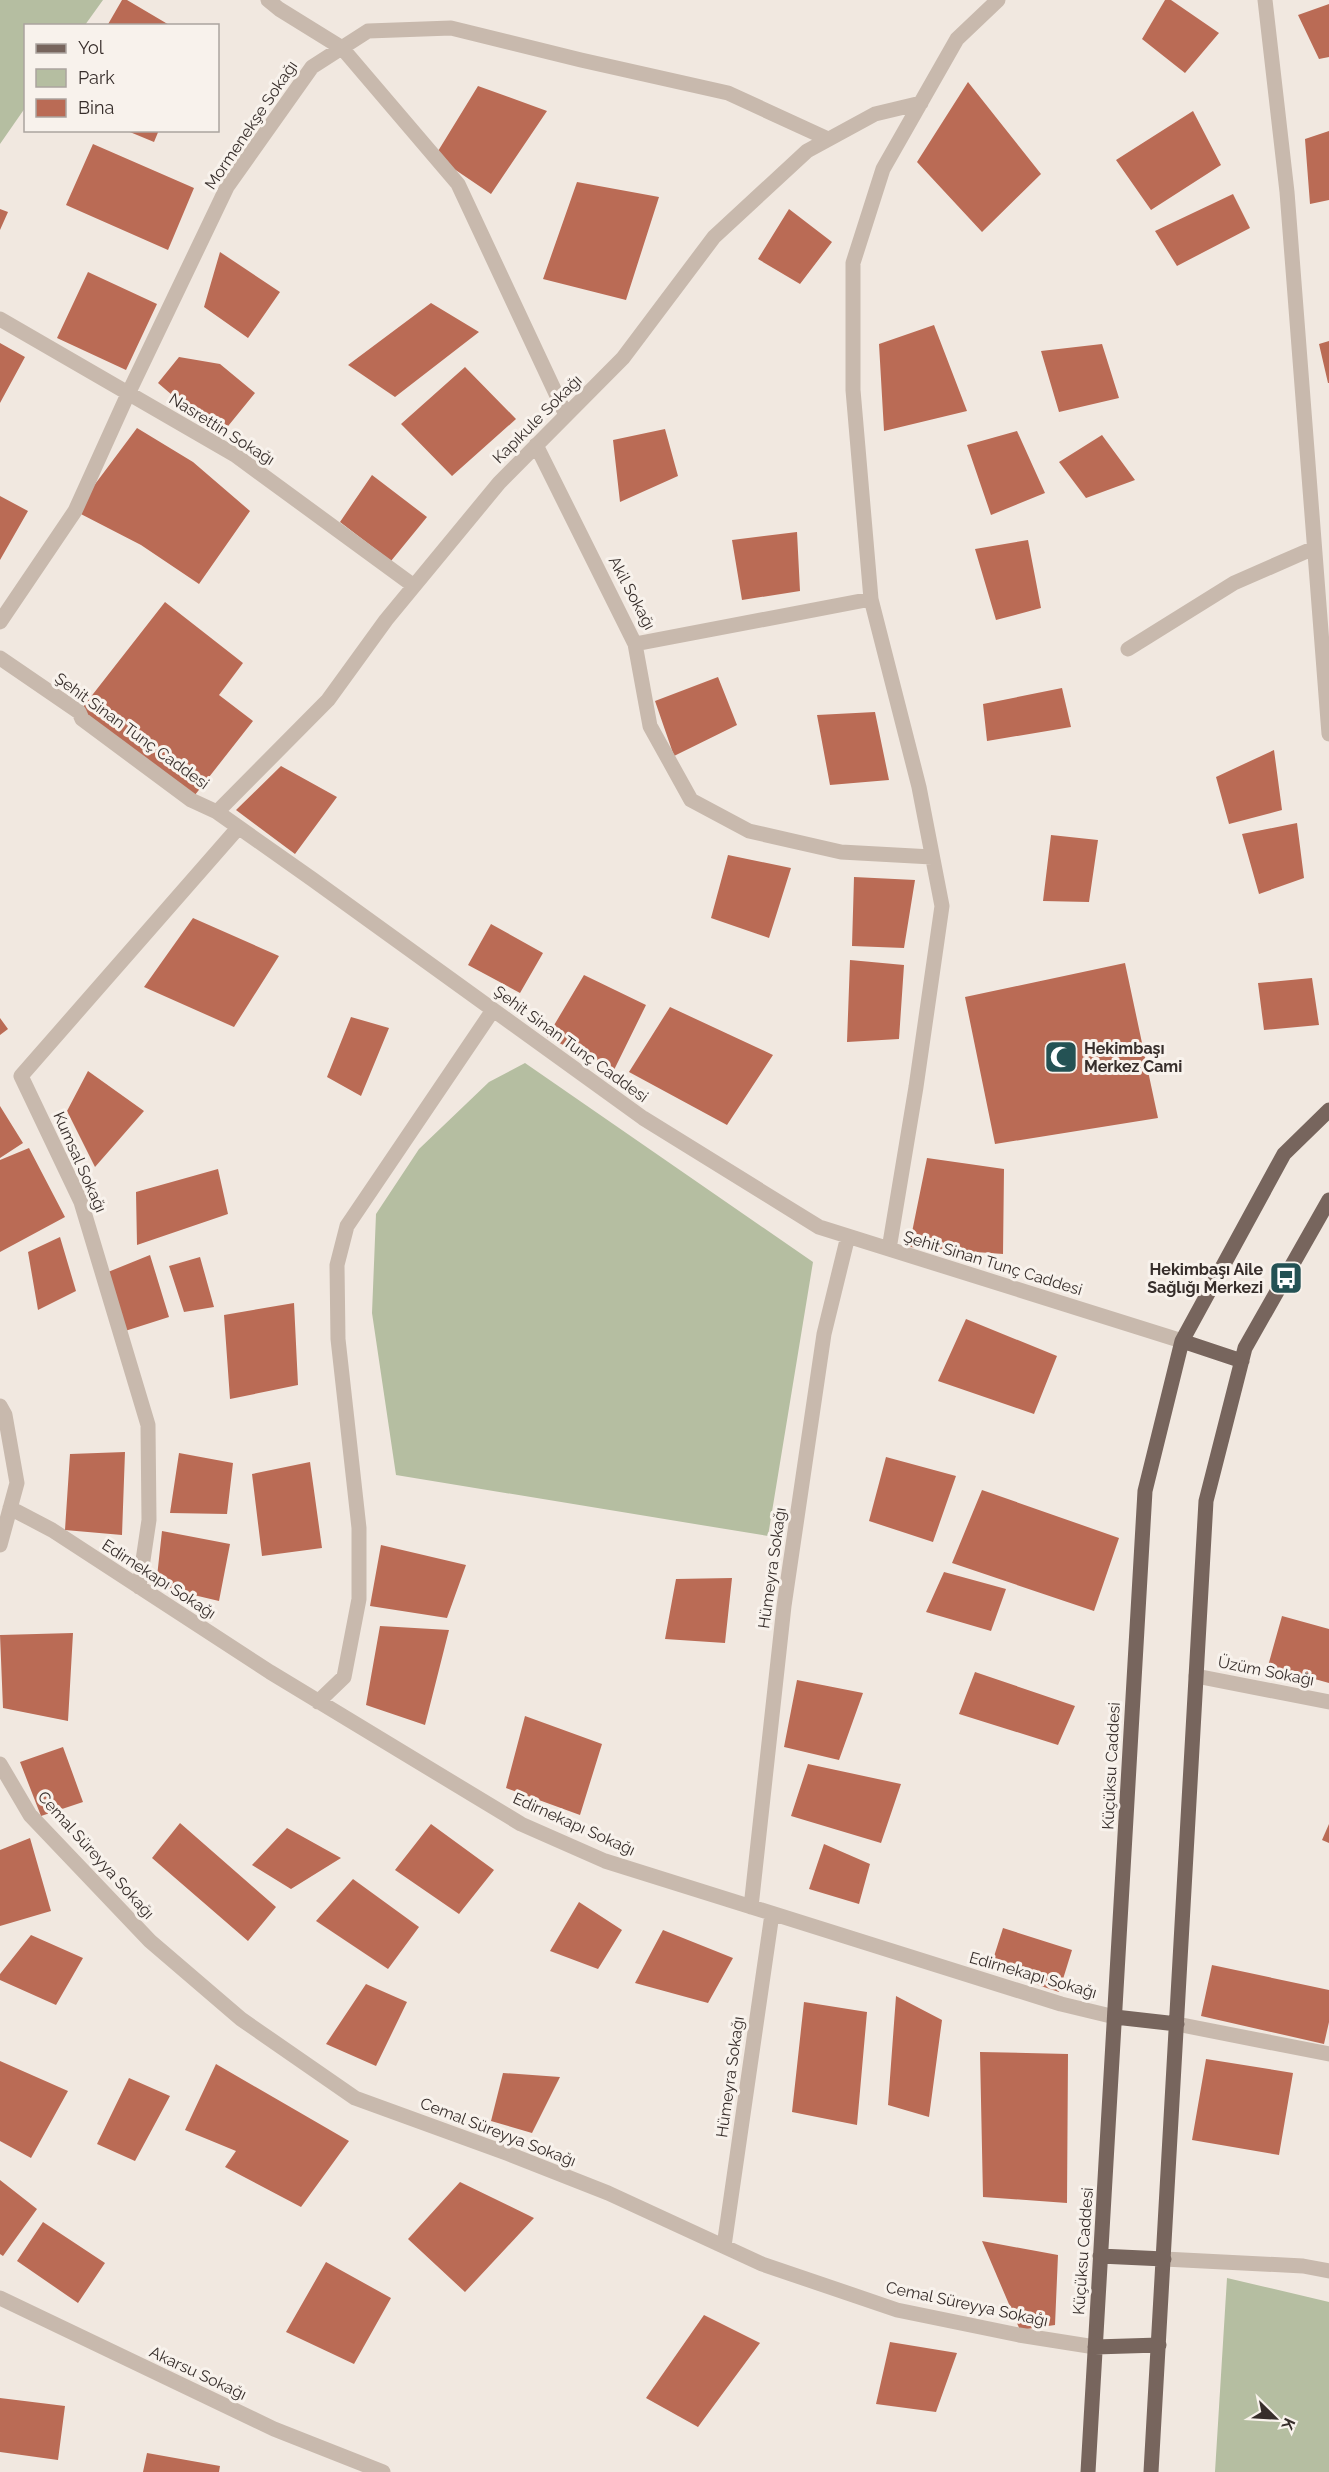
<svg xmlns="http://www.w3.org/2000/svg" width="1329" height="2472" font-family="Raleway,sans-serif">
<rect width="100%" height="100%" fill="#f1e8e0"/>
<path fill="#b5bea1" d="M 0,0 L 103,0 L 85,25 L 26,26 L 25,108 L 0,144 Z
M 525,1063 L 813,1262 L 768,1536 L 396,1475 L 372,1313 L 376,1214 L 419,1149 L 489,1082 Z
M 1227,2278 L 1329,2302 L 1329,2472 L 1215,2472 Z"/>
<path fill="#ba6b55" d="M 122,0 L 127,0 L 171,26 L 107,26 Z
M 1165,0 L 1171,0 L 1219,33 L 1185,73 L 1142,39 Z
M 1329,4 L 1329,57 L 1319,59 L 1298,15 Z
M 968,82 L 1041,174 L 982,232 L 917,162 Z
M 478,86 L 547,111 L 491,194 L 435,156 Z
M 1193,111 L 1221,165 L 1151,210 L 1116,160 Z
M 125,130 L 159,130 L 154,142 Z
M 1329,131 L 1329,200 L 1310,204 L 1305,139 Z
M 93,144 L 194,188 L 168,250 L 66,205 Z
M 577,182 L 659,197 L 626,300 L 543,279 Z
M 1233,194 L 1250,228 L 1177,266 L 1155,231 Z
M 0,209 L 8,212 L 0,230 Z
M 789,209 L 832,242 L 800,284 L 758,259 Z
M 220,252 L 280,292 L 248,338 L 204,307 Z
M 88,272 L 157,304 L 126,370 L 57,338 Z
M 431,303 L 479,332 L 395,397 L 348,365 Z
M 934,325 L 967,411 L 884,431 L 879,344 Z
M 1329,341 L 1329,383 L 1328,383 L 1319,344 Z
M 0,343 L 25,357 L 0,403 Z
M 1102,344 L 1119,398 L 1059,412 L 1041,351 Z
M 179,357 L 220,364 L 255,393 L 220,436 L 158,383 Z
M 465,367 L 516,419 L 452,476 L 401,424 Z
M 137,428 L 193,462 L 250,511 L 199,584 L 141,545 L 75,511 Z
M 665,429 L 678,476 L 620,502 L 613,440 Z
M 1017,431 L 1045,493 L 991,515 L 967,445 Z
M 1102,435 L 1135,480 L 1086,498 L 1059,462 Z
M 372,475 L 427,517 L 391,561 L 340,522 Z
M 0,496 L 28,511 L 0,560 Z
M 797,532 L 800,591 L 742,600 L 732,540 Z
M 1028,540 L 1041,608 L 996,620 L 975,549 Z
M 165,602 L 243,663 L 219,695 L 253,721 L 191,800 L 79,712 Z
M 718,677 L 737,725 L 674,756 L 655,701 Z
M 1062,688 L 1071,727 L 987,741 L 983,704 Z
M 875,712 L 889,780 L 830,785 L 817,715 Z
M 1274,750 L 1282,810 L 1229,824 L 1216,777 Z
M 281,766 L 337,797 L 295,854 L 236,810 Z
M 1297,823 L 1304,878 L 1259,894 L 1242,834 Z
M 1051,835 L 1098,840 L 1089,902 L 1043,901 Z
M 728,855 L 791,868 L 769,938 L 711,918 Z
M 854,877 L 915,880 L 904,948 L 852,946 Z
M 193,918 L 279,956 L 234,1027 L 144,987 Z
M 491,924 L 543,953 L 520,993 L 468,965 Z
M 850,960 L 904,965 L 899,1039 L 847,1042 Z
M 1125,963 L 1158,1118 L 995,1144 L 965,997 Z
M 584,975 L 646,1005 L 614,1070 L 547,1037 Z
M 1312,978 L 1319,1025 L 1264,1030 L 1258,983 Z
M 670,1007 L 773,1055 L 727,1125 L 629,1072 Z
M 351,1017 L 389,1028 L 361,1096 L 327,1077 Z
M 0,1018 L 8,1029 L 0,1035 Z
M 88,1071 L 144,1111 L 95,1167 L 67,1111 Z
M 0,1106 L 23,1143 L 0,1158 Z
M 29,1148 L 65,1217 L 0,1252 L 0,1160 Z
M 927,1158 L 1004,1169 L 1003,1254 L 909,1247 Z
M 218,1169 L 228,1214 L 137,1245 L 136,1192 Z
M 60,1237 L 76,1291 L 38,1310 L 28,1252 Z
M 150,1255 L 169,1317 L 125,1331 L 108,1272 Z
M 200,1257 L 214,1307 L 184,1312 L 169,1266 Z
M 294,1303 L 298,1385 L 230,1399 L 224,1315 Z
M 966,1319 L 1057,1356 L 1034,1414 L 938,1381 Z
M 125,1452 L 122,1535 L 65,1530 L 70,1454 Z
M 179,1453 L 233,1463 L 227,1514 L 170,1513 Z
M 886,1457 L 956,1476 L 933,1542 L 869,1521 Z
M 310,1462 L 322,1548 L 262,1556 L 252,1474 Z
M 982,1490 L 1119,1538 L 1094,1611 L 952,1563 Z
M 162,1531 L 230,1544 L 219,1601 L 156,1586 Z
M 381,1545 L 466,1565 L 447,1618 L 370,1606 Z
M 944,1572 L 1006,1589 L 991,1631 L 926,1612 Z
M 732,1578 L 725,1643 L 665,1639 L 676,1579 Z
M 1282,1616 L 1329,1629 L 1329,1683 L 1268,1666 Z
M 380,1626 L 449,1630 L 425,1725 L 366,1705 Z
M 73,1633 L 68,1721 L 3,1708 L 0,1635 Z
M 975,1672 L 1075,1706 L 1058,1745 L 959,1714 Z
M 797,1680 L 863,1693 L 839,1760 L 784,1747 Z
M 525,1716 L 602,1744 L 580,1815 L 506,1788 Z
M 63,1747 L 83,1802 L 41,1816 L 20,1762 Z
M 808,1764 L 901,1784 L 881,1843 L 791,1816 Z
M 180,1823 L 276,1907 L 248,1941 L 152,1858 Z
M 431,1824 L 494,1870 L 459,1914 L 395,1870 Z
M 1329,1824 L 1329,1843 L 1322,1840 Z
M 287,1828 L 341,1858 L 291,1889 L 252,1865 Z
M 30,1838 L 51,1911 L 0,1926 L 0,1850 Z
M 824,1844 L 870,1864 L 859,1904 L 809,1889 Z
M 353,1879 L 419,1927 L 388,1969 L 316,1921 Z
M 579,1902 L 622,1930 L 598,1969 L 550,1951 Z
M 1003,1928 L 1072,1950 L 1059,1992 L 990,1969 Z
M 663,1930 L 733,1958 L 708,2003 L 635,1983 Z
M 31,1935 L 83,1958 L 56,2005 L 0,1980 L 0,1974 Z
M 1212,1965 L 1329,1990 L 1329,2022 L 1324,2044 L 1201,2016 Z
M 366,1984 L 407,2002 L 376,2066 L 326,2044 Z
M 896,1996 L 942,2020 L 929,2117 L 888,2105 Z
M 804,2002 L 867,2012 L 857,2125 L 792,2112 Z
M 980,2052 L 1068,2054 L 1067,2203 L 983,2197 Z
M 1206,2059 L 1293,2073 L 1279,2155 L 1192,2140 Z
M 0,2061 L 68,2091 L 31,2158 L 0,2141 Z
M 216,2064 L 349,2141 L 301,2207 L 225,2167 L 236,2151 L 185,2130 Z
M 503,2073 L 560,2077 L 532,2133 L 491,2121 Z
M 129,2078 L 170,2096 L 135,2161 L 97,2144 Z
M 0,2180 L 37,2209 L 3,2256 L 0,2254 Z
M 460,2182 L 534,2218 L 465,2292 L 408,2239 Z
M 43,2222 L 105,2263 L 78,2303 L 17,2261 Z
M 982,2241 L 1058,2255 L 1055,2325 L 1020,2330 Z
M 326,2262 L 391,2298 L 354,2364 L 286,2332 Z
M 704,2315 L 760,2343 L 698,2427 L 646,2398 Z
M 890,2342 L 957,2353 L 936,2412 L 876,2404 Z
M 0,2398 L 65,2406 L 58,2460 L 0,2452 Z
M 147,2453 L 220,2466 L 219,2472 L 143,2472 Z"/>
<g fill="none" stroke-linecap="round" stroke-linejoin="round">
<path stroke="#c8b9ad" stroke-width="15" d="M 268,0 L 279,9 L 342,48 L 458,184 L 566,415
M 1265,0 L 1287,192 L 1329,734
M 0,319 L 235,455 L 414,586
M 536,445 L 635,644 L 871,599
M 0,622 L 75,511 L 128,394 L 227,187 L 312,67 L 368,31 L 451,28 L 581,60 L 728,93 L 828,139
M 635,644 L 650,726 L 691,800 L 749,831 L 841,852 L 932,857
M 1128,649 L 1234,583 L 1314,548
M 0,658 L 79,712 L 82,719 L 191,800 L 217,812 L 312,879 L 643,1118 L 819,1227 L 1182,1341
M 217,812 L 328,700 L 386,620 L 499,483 L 623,358 L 714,237 L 807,151 L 875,114 L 921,103
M 889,1249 L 916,1087 L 942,906 L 919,787 L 871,599 L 853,390 L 853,263 L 883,169 L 957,39 L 998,0
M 0,1406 L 5,1415 L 17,1483 L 0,1545
M 10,1508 L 52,1530 L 270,1672 L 521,1824 L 605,1861 L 1061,2004 L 1115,2017
M 139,1587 L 149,1520 L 148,1425 L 81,1202 L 21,1076 L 238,828
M 1196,1676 L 1329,1702
M 318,1702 L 344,1677 L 359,1599 L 359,1528 L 338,1339 L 337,1265 L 347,1226 L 493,1010
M 0,1764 L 30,1815 L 150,1941 L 241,2019 L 355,2098 L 509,2154 L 608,2193 L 762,2264 L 897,2310 L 1019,2335 L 1095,2347
M 751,1907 L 784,1606 L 824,1334 L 848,1236
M 1177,2024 L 1329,2054
M 724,2246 L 772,1914
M 1164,2259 L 1303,2266 L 1329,2271
M 0,2298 L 274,2429 L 383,2472"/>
<path stroke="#77655d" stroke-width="15" d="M 1182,1341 L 1242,1361
M 1115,2017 L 1177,2024
M 1100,2256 L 1164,2259
M 1095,2347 L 1159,2345
M 1088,2472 L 1145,1491 L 1182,1341 L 1284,1154 L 1329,1110
M 1151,2472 L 1206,1501 L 1245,1348 L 1329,1200"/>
</g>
<defs>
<symbol id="mosque-square" viewBox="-11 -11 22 22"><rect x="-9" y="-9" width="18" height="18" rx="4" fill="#245254" stroke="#f8f2ec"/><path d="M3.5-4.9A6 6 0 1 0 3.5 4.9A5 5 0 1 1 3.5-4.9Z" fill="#fff"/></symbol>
<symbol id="bus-square" viewBox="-11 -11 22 22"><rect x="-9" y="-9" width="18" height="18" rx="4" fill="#245254" stroke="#f8f2ec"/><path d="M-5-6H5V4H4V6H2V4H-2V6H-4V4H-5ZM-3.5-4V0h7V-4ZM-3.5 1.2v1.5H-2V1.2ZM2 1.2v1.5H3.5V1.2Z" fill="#fff"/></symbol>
</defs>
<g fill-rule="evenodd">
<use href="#mosque-square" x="1042" y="1038" width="38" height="38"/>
<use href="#bus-square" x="1267" y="1259" width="38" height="38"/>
</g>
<g text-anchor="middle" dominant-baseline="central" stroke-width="6" stroke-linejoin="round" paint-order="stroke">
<g font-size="16" fill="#372e2b" stroke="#f8f2ec">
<text transform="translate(251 125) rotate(-56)">Mormenekşe Sokağı</text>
<text transform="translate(537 419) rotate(-45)">Kapıkule Sokağı</text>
<text transform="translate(222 429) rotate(32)">Nasrettin Sokağı</text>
<text transform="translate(632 593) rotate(62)">Akil Sokağı</text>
<text transform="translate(132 731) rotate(36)">Şehit Sinan Tunç Caddesi</text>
<text transform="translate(571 1044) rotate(36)">Şehit Sinan Tunç Caddesi</text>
<text transform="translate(80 1162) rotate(66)">Kumsal Sokağı</text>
<text transform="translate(993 1263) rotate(17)">Şehit Sinan Tunç Caddesi</text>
<text transform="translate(772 1568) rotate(-82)">Hümeyra Sokağı</text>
<text transform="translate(159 1579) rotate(33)">Edirnekapı Sokağı</text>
<text transform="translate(1266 1671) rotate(11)">Üzüm Sokağı</text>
<text transform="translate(1111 1766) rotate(-87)">Küçüksu Caddesi</text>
<text transform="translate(574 1824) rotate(24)">Edirnekapı Sokağı</text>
<text transform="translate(96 1855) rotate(48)">Cemal Süreyya Sokağı</text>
<text transform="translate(1033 1975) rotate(16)">Edirnekapı Sokağı</text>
<text transform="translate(730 2077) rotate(-82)">Hümeyra Sokağı</text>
<text transform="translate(498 2132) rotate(21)">Cemal Süreyya Sokağı</text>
<text transform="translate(1083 2251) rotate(-86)">Küçüksu Caddesi</text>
<text transform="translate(967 2304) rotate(12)">Cemal Süreyya Sokağı</text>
<text transform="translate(198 2373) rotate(25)">Akarsu Sokağı</text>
</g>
<g font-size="16" font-weight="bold" fill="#372e2b" stroke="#f8f2ec" text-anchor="start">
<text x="1084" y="1048">Hekimbaşı<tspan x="1084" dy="18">Merkez Cami</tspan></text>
<text x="1263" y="1269" text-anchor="end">Hekimbaşı Aile<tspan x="1263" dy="18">Sağlığı Merkezi</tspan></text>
</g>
</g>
<rect x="24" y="24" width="195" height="108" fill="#f8f2ec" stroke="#aba49f" stroke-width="1.5"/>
<rect x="36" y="44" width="30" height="9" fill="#77655d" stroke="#aba49f" stroke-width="1.5"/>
<text x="78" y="54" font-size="18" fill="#372e2b">Yol</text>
<rect x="36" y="69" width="30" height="18" fill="#b5bea1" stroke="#aba49f" stroke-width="1.5"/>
<text x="78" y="84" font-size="18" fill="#372e2b">Park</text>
<rect x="36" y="99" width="30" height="18" fill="#ba6b55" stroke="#aba49f" stroke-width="1.5"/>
<text x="78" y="114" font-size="18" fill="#372e2b">Bina</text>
<g transform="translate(1275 2418) rotate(114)" stroke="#f8f2ec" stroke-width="4.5" paint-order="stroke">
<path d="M0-4.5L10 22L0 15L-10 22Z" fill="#372e2b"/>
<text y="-9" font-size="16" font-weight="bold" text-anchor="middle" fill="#372e2b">K</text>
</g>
</svg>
